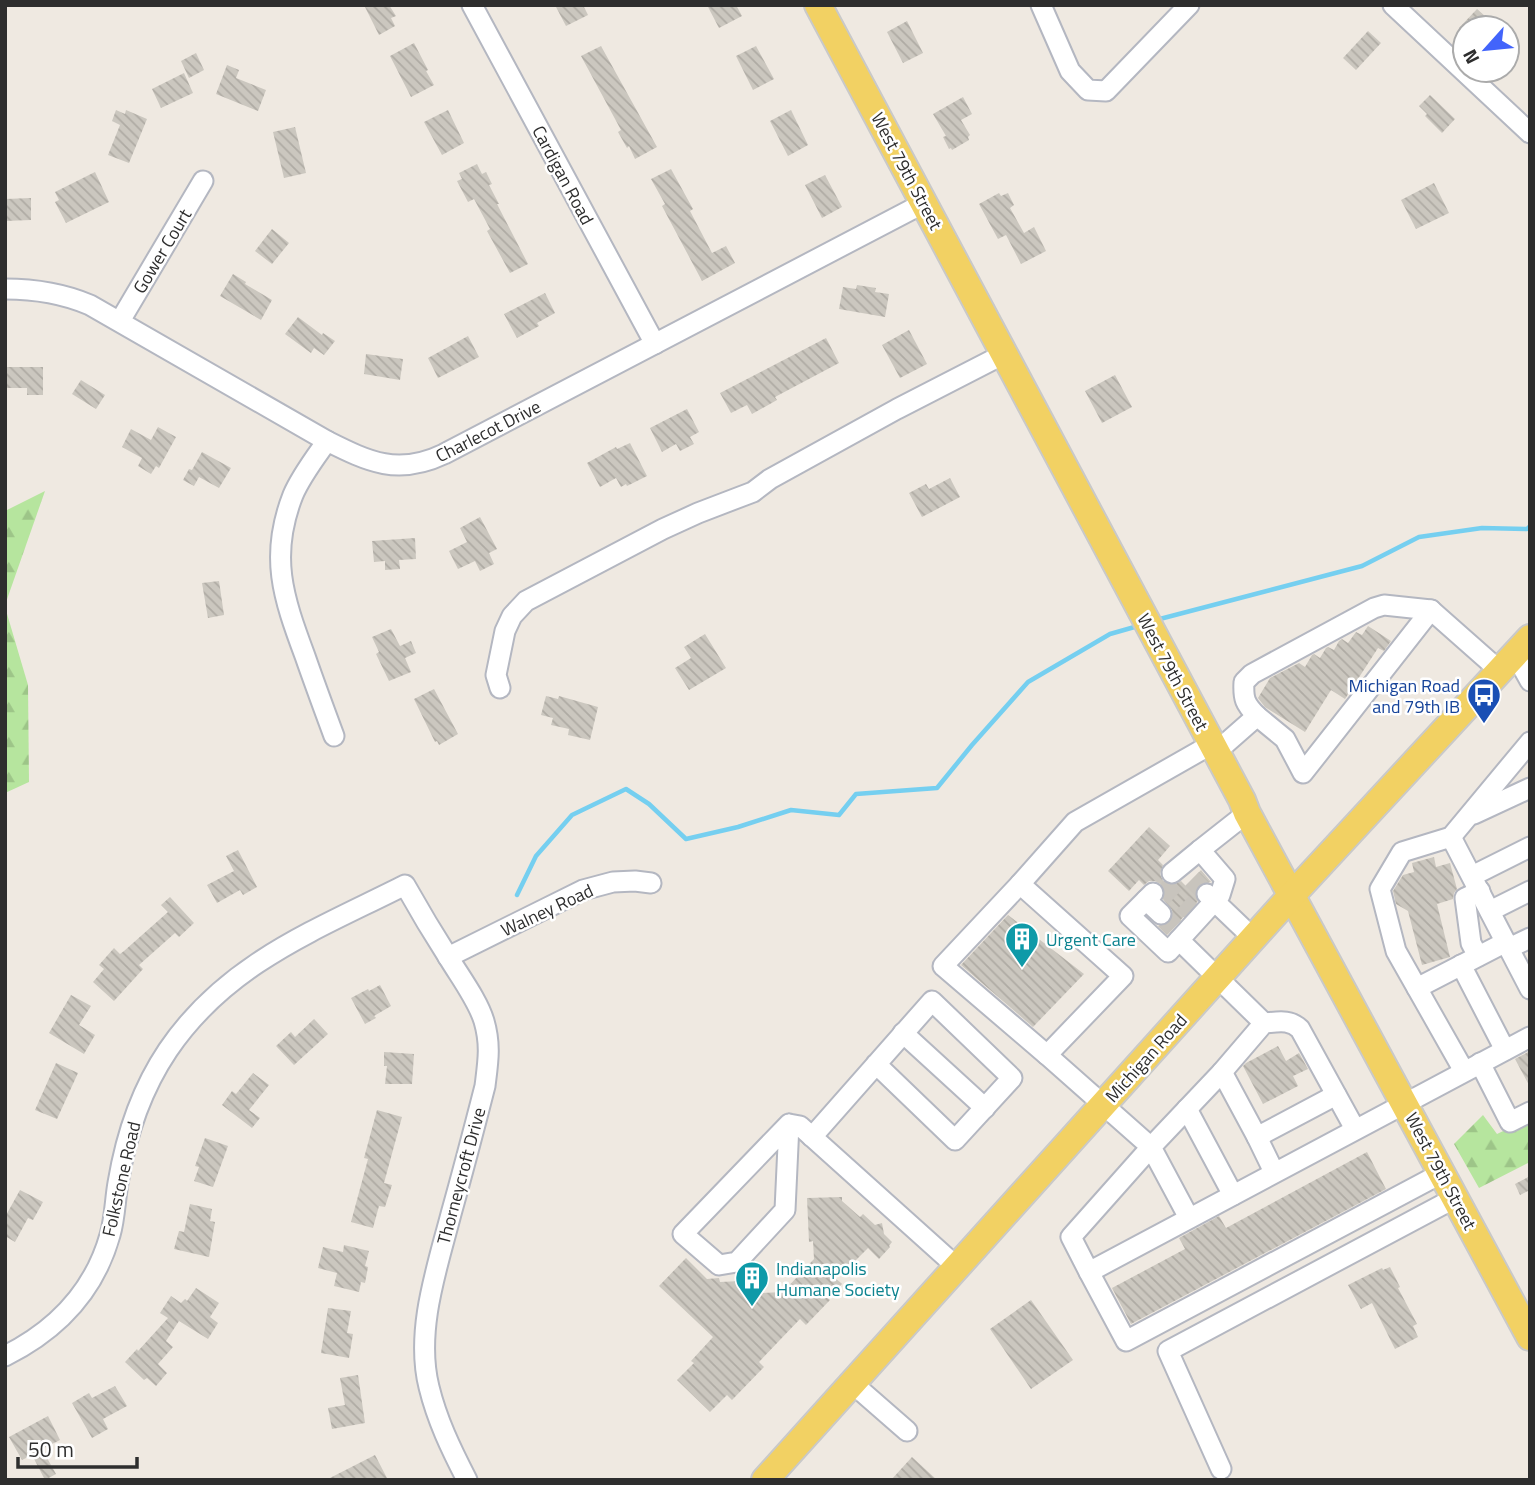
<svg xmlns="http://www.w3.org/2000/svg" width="1535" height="1485" viewBox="0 0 1535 1485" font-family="'Titillium Web',sans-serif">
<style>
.forest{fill:url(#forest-firs)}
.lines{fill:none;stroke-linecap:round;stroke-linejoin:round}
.stream{stroke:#75cff0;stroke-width:4.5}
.building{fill:url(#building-back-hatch)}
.minor-tunnel{stroke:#c8c4bd;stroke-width:19;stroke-dasharray:19 10;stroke-linecap:butt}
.minor-casing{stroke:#b4b7c1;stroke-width:23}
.major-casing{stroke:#c9c9c9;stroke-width:30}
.minor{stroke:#fff;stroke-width:19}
.major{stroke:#f2d163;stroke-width:26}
.labels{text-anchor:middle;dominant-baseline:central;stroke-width:5;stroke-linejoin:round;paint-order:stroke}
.street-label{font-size:18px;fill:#2e2e2e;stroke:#fff}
.transit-label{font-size:18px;fill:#164399;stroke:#fff;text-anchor:end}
.culture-label{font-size:18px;fill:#0d838f;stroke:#fff;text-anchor:start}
</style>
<defs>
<pattern id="forest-firs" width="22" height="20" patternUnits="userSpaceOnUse" patternTransform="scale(1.75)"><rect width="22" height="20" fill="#b6e59e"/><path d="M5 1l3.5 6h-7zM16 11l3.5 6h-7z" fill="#9dc588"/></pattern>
<pattern id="building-back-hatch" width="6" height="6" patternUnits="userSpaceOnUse" patternTransform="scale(1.75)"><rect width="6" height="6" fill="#cbc7bf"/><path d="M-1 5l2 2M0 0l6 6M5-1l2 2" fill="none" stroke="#afaba4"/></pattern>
</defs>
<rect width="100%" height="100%" fill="#efe9e1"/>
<g class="forest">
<path d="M45,491L5,605V511Z"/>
<path d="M5,607L28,685L29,782L5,793Z"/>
<path d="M1483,1115L1497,1134L1530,1118V1162L1479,1188L1454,1144Z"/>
</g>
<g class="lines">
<g class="stream">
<path d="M1156,620L1362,566L1419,537L1482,528L1527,529L1530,526"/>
<path d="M517,895L536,856L572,815L626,789L649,804L686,839L738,827L791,810L839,815L856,794L937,788L972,745L1028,682L1110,634L1138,626"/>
</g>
</g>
<g class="building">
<path d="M364,5H389L396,16L391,18L395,26L379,35Z"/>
<path d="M555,5H583L588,15L566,26Z"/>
<path d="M707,5H736L742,16L719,28Z"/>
<path d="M1477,9L1498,28H1459Z"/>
<path d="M907,21L923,53L903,63L887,32Z"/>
<path d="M1368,31L1381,43L1356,70L1343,58Z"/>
<path d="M414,43L428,70L426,71L434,85L411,97L390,56Z"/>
<path d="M601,46L657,147L635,159L629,146L627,148L618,132L621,130L581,56Z"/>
<path d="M756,46L774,79L753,90L736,56Z"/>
<path d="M196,53L204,70L189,78L181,61Z"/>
<path d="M227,65L239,70L236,78L266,90L258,111L216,94Z"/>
<path d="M184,73L193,93L161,108L152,89Z"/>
<path d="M1430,95L1455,119L1442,133L1425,116L1427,114L1419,106Z"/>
<path d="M963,97L972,114L961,120L970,135L968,137L969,140L952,150L951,148L949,149L943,137L946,136L933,114Z"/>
<path d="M116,110L125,114L126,110L147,119L129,163L108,155L120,125L112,121Z"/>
<path d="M448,110L464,143L442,155L424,122Z"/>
<path d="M791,110L808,145L788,156L770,121Z"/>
<path d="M295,127L306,173L284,178L273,132Z"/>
<path d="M477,164L482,174L486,172L492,184L489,185L499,204H497L528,264L510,273L487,231L490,229L474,199L468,202L457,181L462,179L459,173Z"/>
<path d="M671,169L693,209L690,211L712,253L726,246L735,263L702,281L662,206L665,204L651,179Z"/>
<path d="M95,172L109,202L66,223L55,202L59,200L55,192Z"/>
<path d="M825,175L842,207L822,218L805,185Z"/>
<path d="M1434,183L1449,213L1416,229L1401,200Z"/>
<path d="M999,193L1001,196L1008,193L1014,205L1010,208L1024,233L1034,227L1046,251L1021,264L1006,235L998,239L979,204Z"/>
<path d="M31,198V220L5,221V199Z"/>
<path d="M272,229L289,243L272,264L255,251Z"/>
<path d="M233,274L246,282L245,284L272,300L261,320L220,296Z"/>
<path d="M857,285L876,288L875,292L889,294L885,317L839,309L843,287L856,289Z"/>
<path d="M545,293L555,313L537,323L539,326L517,338L504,314Z"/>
<path d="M298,317L322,335L323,333L335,341L324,355L314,348L311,353L285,334Z"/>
<path d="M909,330L927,364L900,378L882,345Z"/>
<path d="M468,336L479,357L438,378L428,358Z"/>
<path d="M826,338L839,363L775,397L777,400L752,414L747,405L731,413L720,393Z"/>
<path d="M366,354L403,359L400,380L364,374Z"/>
<path d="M5,367H43V395H27V388H5Z"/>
<path d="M1115,375L1132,407L1102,423L1085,391Z"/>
<path d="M81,380L105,395L96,409L72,394Z"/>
<path d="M687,409L699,432L690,437L694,444L680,451L676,444L662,452L650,428Z"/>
<path d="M158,427L176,437L159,468L156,466L151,474L138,466L142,458L122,447L131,429L151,440Z"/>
<path d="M630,443L647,476L627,486L626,484L621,487L616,478L600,487L587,463L616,447L617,449Z"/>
<path d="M202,452L231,468L219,488L199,477L194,486L183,480L189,469L192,470Z"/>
<path d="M950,478L960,497L922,517L909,493L926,484L929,489Z"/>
<path d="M480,517L497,549L489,553L494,564L480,571L475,561L458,569L449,551L467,542L460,528Z"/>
<path d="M415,538L416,559L399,560L400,569L385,570V561L374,562L372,541Z"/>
<path d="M219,581L224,615L208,618L202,583Z"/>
<path d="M1368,626L1391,641L1384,651L1378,648L1345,699L1331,690L1305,732L1265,707L1258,698L1270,678L1299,663L1305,667L1312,655L1314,654L1320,658L1326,648L1328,647L1334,650L1339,641L1342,639L1348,643L1356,632L1362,635Z"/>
<path d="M391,629L400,646L411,641L416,653L405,658L411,672L389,681L376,654L379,652L372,637Z"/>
<path d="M705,634L726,668L689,690L675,668L691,658L684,647Z"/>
<path d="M434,689L458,734L439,745L437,741L435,742L414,699Z"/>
<path d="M546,696L558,699L559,696L598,707L590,740L568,735L569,729L551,725L553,718L541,715Z"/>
<path d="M1149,827L1170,846L1158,860L1163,865L1160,874L1163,881L1167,884L1173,885L1181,881L1186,886L1201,870L1211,882L1203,883L1198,886L1195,892L1198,901L1167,935L1158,926H1164L1169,923L1173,916L1172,910L1163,899L1165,891L1162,885L1155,881H1149L1144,885L1139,880L1129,891L1108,871Z"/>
<path d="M238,850L257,887L243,895L240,890L217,903L207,885L234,871L226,856Z"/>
<path d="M1434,857L1436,867L1450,863L1457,889L1454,893L1453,899L1437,904L1450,957L1422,965L1408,911L1396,904L1393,891L1403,875L1414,872L1412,863Z"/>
<path d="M170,897L194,923L179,937L175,933L139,965L143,969L114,1001L93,982L104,969L99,965L114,948L120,954L124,951L168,912L161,905Z"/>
<path d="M1008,915L1084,974L1033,1027L961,965Z"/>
<path d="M380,985L391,1006L374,1016L376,1018L365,1024L351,998L368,989L369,991Z"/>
<path d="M71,995L91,1006L79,1025L95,1035L84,1054L49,1033Z"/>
<path d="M314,1019L328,1034L294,1065L276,1046L291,1032L295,1037Z"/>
<path d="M1278,1046L1286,1061L1299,1053L1308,1069L1293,1076L1298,1086L1263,1104L1243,1066L1246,1063Z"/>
<path d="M1530,1051V1087L1515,1059Z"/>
<path d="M384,1052L414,1054L412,1084H385L387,1066H384Z"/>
<path d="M56,1063L78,1073L57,1119L35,1110Z"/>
<path d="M253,1073L269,1085L249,1110L260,1118L252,1128L222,1105L232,1091L236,1094Z"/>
<path d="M377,1110L402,1117L384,1183L392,1185L385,1207L379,1206L373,1228L351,1222L368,1159L364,1158Z"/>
<path d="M205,1138L228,1146L213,1187L194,1181L199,1167L195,1166Z"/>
<path d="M1367,1152L1386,1189L1131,1324L1112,1288L1185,1249L1179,1238L1219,1216L1226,1228Z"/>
<path d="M1530,1176V1190L1520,1195L1515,1184Z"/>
<path d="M20,1190L43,1202L33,1220L28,1218L15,1242L5,1236V1217Z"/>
<path d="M842,1197V1201L860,1217L863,1214L875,1225L882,1223L884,1234L892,1242L889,1246L890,1247L879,1259L868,1248L855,1261L854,1260L835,1278L842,1284L828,1298L830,1300L806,1325L800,1319L759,1362L764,1367L732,1400L727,1395L710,1412L677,1380L694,1363L691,1361L713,1337L659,1286L686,1258L707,1279L719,1278L720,1282L741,1281L742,1285L761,1284V1293L783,1292L814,1259L813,1241L809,1242L807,1198Z"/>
<path d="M190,1204L212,1209L210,1221L215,1222L209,1257L174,1249L179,1231L184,1232Z"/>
<path d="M344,1245L369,1251L365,1266L368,1267L365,1283L361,1282L359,1292L334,1286L337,1273L318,1268L323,1247L343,1252Z"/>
<path d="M1390,1267L1400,1287L1398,1288L1417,1324L1413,1326L1418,1337L1395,1349L1372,1303L1361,1309L1348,1285L1382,1268L1383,1270Z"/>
<path d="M196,1288L219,1303L210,1317L218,1323L208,1339L179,1321L166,1341L173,1347L158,1364L167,1373L156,1386L147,1378L144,1380L125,1362L137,1349L138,1351L168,1318L160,1313L171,1296L181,1303L185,1299L187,1301Z"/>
<path d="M1031,1300L1073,1360L1031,1389L990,1329Z"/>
<path d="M328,1308L351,1311L347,1333L353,1334L349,1358L321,1353Z"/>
<path d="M358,1375L365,1423L332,1429L328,1408L345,1405L340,1378Z"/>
<path d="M115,1386L127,1406L103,1419L108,1429L92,1438L72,1403L89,1393L92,1398Z"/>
<path d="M48,1416L60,1440L42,1449L56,1474L45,1480L32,1455L22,1460L9,1437Z"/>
<path d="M375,1455L388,1480H326Z"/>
<path d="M912,1457L937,1480H891Z"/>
</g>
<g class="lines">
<g class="minor-tunnel">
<path d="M1192,879L1207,894"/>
<path d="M1161,884L1191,911"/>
<path d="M1161,914L1175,928"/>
</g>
<g class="minor-casing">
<g id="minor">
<path d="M472,5L655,344"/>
<path d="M1041,5L1070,71L1088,90L1106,91L1189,5"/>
<path d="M1393,5L1530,133"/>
<path d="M5,289C35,289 62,293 90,305L327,441C369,462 398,476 444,454L924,203"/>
<path d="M120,321L203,181"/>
<path d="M327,441C315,458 301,476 293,495C269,556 283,597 305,656C314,682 324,709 334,736"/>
<path d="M1515,654L1530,681"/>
<path d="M500,688L496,675L505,631L512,616L526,601L663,529L698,513L753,492L770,479L897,409L1004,354"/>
<path d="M1257,716C1245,704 1243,699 1244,682L1252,674L1374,608L1384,605L1431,610"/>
<path d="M1212,744L1075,822L1020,884L1123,976L1047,1055L1151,1147L1071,1237L1089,1272L1530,1037"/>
<path d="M1216,752L1257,716L1285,739L1303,773L1431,610L1500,671"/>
<path d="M1247,813L1200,850L1225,879L1220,895L1179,940L1264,1023"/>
<path d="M1474,814L1530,788"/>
<path d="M1451,837L1530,989"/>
<path d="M1172,873L1200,850"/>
<path d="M1472,876L1530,847"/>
<path d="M1020,884L943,966L1047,1055"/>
<path d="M1153,893L1130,916L1168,952L1179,940"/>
<path d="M1207,894L1253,938"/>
<path d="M1146,900L1161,914"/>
<path d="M1490,911L1530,891"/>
<path d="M1509,948L1530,938"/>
<path d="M1478,956L1471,943L1465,898L1480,891"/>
<path d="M448,957L583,890L613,882L635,881L651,883"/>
<path d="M1461,965L1505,1050"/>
<path d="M1417,988L1506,942"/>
<path d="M903,1033L985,1108"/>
<path d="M1480,1063L1510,1122L1530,1112"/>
<path d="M1464,1071L1396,951L1380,889L1402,852L1451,837L1530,742"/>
<path d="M1222,1072L1264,1023C1278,1022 1290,1019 1300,1029L1355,1129"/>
<path d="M1187,1109L1233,1195"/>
<path d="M789,1124L785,1210L737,1262L719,1265L683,1234L789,1124L800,1126L957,1267"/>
<path d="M812,1137L932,1001L1012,1078L955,1140L876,1064"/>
<path d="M1257,1137L1274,1172"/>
<path d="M1189,1218L1151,1147L1222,1072L1257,1137L1336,1095"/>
<path d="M1089,1272L1126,1341L1442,1173"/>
<path d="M5,1356C57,1330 94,1292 110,1235C115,1218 115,1200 118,1183C126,1135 141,1090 168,1050C227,963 316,930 405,885C419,910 434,935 450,960C461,978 478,1001 484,1021C491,1045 488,1062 485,1086C474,1129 463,1171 451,1214C437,1268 415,1331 429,1387C437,1420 451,1449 467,1480"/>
<path d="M852,1383L907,1431"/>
<path d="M1221,1469L1168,1351L1455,1198"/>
</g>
</g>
<g class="major-casing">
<g id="major">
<path d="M818,5L1242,800L1247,813L1530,1337"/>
<path d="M765,1480L1292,895L1530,638"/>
</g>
</g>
<use href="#minor" class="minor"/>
<use href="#major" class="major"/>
</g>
<defs>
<g id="bus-pin" transform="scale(1.75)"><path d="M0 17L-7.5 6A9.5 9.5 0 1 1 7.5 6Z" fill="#1a4fb4" stroke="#fff"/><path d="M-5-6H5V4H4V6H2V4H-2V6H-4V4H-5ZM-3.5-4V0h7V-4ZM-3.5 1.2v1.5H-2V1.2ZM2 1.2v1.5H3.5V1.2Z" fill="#fff"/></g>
<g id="building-pin" transform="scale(1.75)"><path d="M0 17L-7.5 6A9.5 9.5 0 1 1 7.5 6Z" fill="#0f9aa8" stroke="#fff"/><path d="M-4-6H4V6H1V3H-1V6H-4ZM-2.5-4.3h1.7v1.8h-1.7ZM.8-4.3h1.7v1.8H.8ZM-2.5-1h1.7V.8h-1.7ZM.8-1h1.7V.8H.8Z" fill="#fff"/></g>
</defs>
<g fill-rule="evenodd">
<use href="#bus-pin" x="1484" y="695"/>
<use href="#building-pin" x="1022" y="939"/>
<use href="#building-pin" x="752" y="1278"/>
</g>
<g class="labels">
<g class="street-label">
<text transform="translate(907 171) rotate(62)">West 79th Street</text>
<text transform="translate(563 175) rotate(62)">Cardigan Road</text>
<text transform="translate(162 251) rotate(-59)">Gower Court</text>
<text transform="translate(488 431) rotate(-27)">Charlecot Drive</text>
<text transform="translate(1173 672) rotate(62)">West 79th Street</text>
<text transform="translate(547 910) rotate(-25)">Walney Road</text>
<text transform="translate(1146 1058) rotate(-48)">Michigan Road</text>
<text transform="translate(1441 1171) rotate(62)">West 79th Street</text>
<text transform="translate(461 1176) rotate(-75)">Thorneycroft Drive</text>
<text transform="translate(121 1179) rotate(-77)">Folkstone Road</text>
</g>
<g class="transit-label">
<text x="1460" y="685">Michigan Road<tspan x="1460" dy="21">and 79th IB</tspan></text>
</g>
<g class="culture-label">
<text x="1046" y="939">Urgent Care</text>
<text x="776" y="1268">Indianapolis<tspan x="776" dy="21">Humane Society</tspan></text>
</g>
</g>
<rect width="1535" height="1485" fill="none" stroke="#2e2e2e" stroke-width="14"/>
<g transform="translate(1486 49) rotate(243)"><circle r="33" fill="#ffffff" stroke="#ababab" stroke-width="2"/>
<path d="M0-5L12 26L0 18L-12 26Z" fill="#4264fb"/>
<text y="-10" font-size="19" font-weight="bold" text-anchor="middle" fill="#2e2e2e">N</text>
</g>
<path d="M18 1457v10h119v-10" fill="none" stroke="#2e2e2e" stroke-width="3.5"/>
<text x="28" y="1457" font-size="21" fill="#2e2e2e" stroke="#ffffff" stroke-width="5" paint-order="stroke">50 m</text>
</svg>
